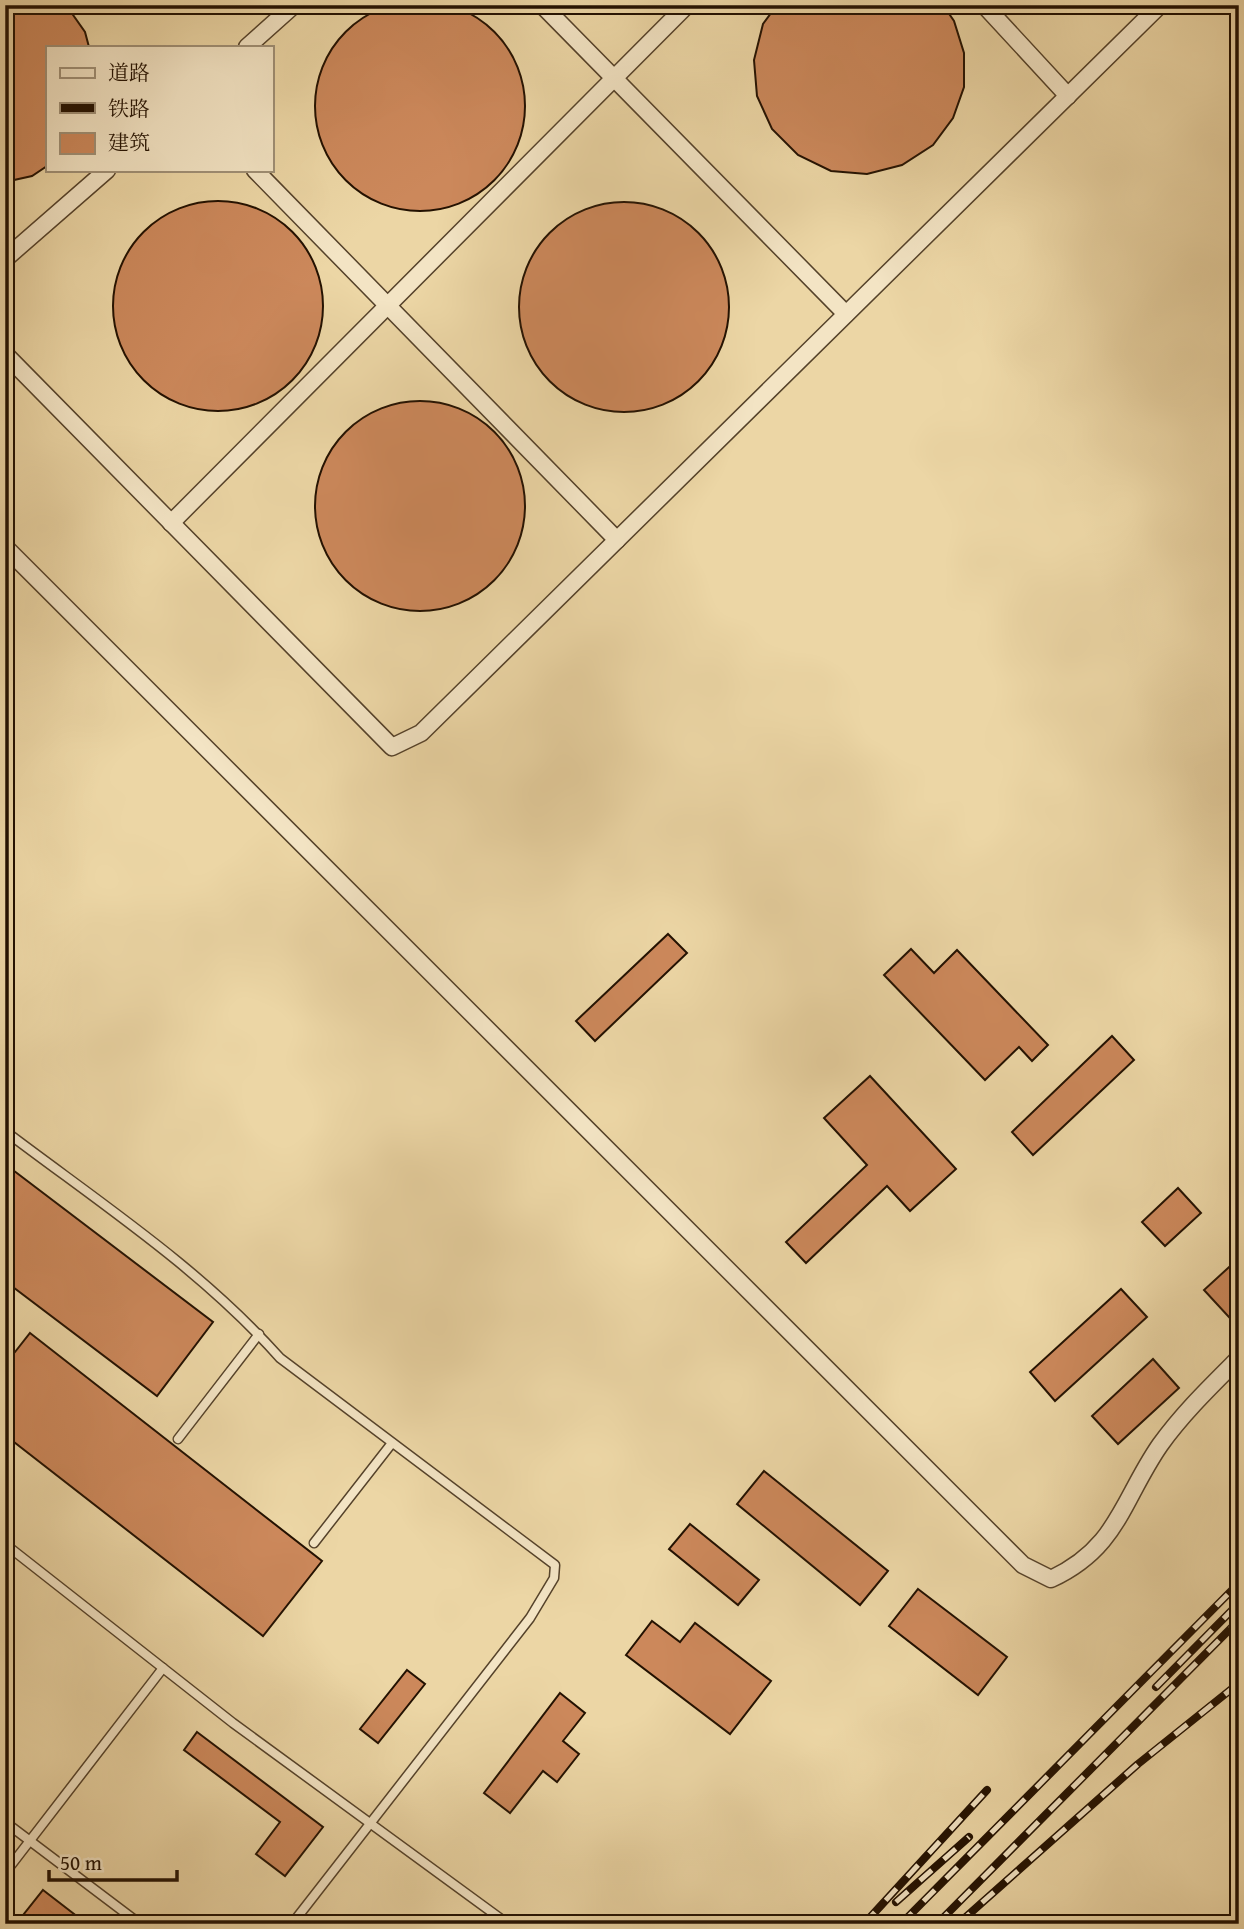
<svg xmlns="http://www.w3.org/2000/svg" width="1244" height="1929" viewBox="0 0 1244 1929" font-family="'Gentium Book Plus','Noto Serif SC',serif">
<style>
.building{fill:#cc885b;stroke:#231101;stroke-width:2}
.lines{fill:none;stroke-linecap:round;stroke-linejoin:round}
.service-casing{stroke:#55422a;stroke-width:11}
.minor-casing{stroke:#55422a;stroke-width:19}
.service{stroke:#f3e4c4;stroke-width:8}
.minor{stroke:#f3e4c4;stroke-width:16}
.rail-casing{stroke:#231101;stroke-width:8}
.rail{stroke:#f3e4c4;stroke-width:5;stroke-dasharray:16;stroke-linecap:butt}
</style>
<rect width="100%" height="100%" fill="#ecd6a5"/>
<filter id="stains"><feTurbulence type="fractalNoise" baseFrequency=".00286" numOctaves="4"/><feColorMatrix values="0 0 0 0 .2 0 0 0 0 .09 0 0 0 0 .02 0 0 0 .5 -.17"/></filter>
<radialGradient id="worn" r=".72"><stop offset=".6" stop-color="#630" stop-opacity="0"/><stop offset="1" stop-color="#630" stop-opacity=".3"/></radialGradient>
<g class="building">
<circle cx="420" cy="106" r="105"/>
<path d="M5,5H66L85,32L89,47H47V166L32,176L5,182Z"/>
<path d="M777,5H943L954,21L964,53V87L953,118L933,145L902,165L867,174L831,171L798,155L772,129L757,96L754,60L763,24Z"/>
<circle cx="218" cy="306" r="105"/>
<circle cx="624" cy="307" r="105"/>
<circle cx="420" cy="506" r="105"/>
<path d="M668,934L687,953L595,1041L576,1021Z"/>
<path d="M911,949L934,973L957,950L1048,1045L1032,1061L1019,1047L985,1080L884,975Z"/>
<path d="M1112,1036L1134,1060L1033,1155L1012,1132Z"/>
<path d="M870,1076L956,1169L910,1211L887,1186L806,1263L786,1242L867,1165L824,1118Z"/>
<path d="M5,1164L213,1322L157,1396L5,1281Z"/>
<path d="M1178,1188L1201,1213L1165,1246L1142,1222Z"/>
<path d="M1239,1258V1328L1204,1290Z"/>
<path d="M1121,1289L1147,1317L1055,1401L1030,1372Z"/>
<path d="M30,1333L322,1561L263,1636L5,1435V1345L15,1352Z"/>
<path d="M1153,1359L1179,1388L1118,1444L1092,1416Z"/>
<path d="M764,1471L888,1571L860,1605L737,1504Z"/>
<path d="M690,1524L759,1580L738,1605L669,1549Z"/>
<path d="M918,1589L1007,1657L978,1695L889,1626Z"/>
<path d="M652,1621L680,1642L695,1623L771,1681L730,1734L626,1655Z"/>
<path d="M407,1670L425,1684L378,1743L360,1729Z"/>
<path d="M560,1693L585,1713L563,1741L579,1754L557,1782L543,1771L510,1813L484,1793Z"/>
<path d="M197,1732L323,1827L285,1876L256,1854L280,1822L184,1750Z"/>
<path d="M43,1890L87,1924H16Z"/>
</g>
<g class="lines">
<g class="service-casing">
<g id="service">
<path d="M5,1131C100,1203 201,1269 280,1358L555,1565L554,1578L530,1618L292,1924"/>
<path d="M178,1439L259,1334"/>
<path d="M314,1543L392,1443"/>
<path d="M5,1544L233,1723L508,1924"/>
<path d="M5,1822L140,1924"/>
<path d="M5,1873L163,1668"/>
</g>
</g>
<g class="minor-casing">
<g id="minor">
<path d="M542,5L846,314"/>
<path d="M984,5L1068,96"/>
<path d="M247,47L294,5"/>
<path d="M255,170L617,540"/>
<path d="M5,259L107,170"/>
<path d="M5,354L392,747L421,733L1160,5"/>
<path d="M171,523L687,5"/>
<path d="M5,547L1023,1565L1051,1579C1118,1548 1122,1500 1160,1445C1183,1413 1211,1386 1239,1358"/>
</g>
</g>
<use href="#service" class="service"/>
<use href="#minor" class="minor"/>
<g class="rail-casing">
<g id="rail">
<path d="M1156,1687L1239,1603"/>
<path d="M896,1902L969,1837"/>
<path d="M864,1924L987,1790"/>
<path d="M901,1924L1239,1583"/>
<path d="M937,1924L1239,1620"/>
<path d="M958,1924L1138,1764L1239,1683"/>
</g>
</g>
<use href="#rail" class="rail"/>
</g>
<rect width="1244" height="1929" fill="none" stroke="#ecd6a5" stroke-width="28"/>
<rect x="7" y="7" width="1230" height="1915" fill="none" stroke="#231101" stroke-width="3.5"/>
<rect x="14" y="14" width="1216" height="1901" fill="none" stroke="#231101" stroke-width="2"/>
<rect x="46" y="46" width="228" height="126" fill="#f3e4c4" stroke="#a09076" stroke-width="2"/>
<rect x="60" y="68" width="35" height="10" fill="#f3e4c4" stroke="#a09076" stroke-width="2"/>
<text x="108" y="80" font-size="21" fill="#231101">道路</text>
<rect x="60" y="103" width="35" height="10" fill="#231101" stroke="#a09076" stroke-width="2"/>
<text x="108" y="116" font-size="21" fill="#231101">铁路</text>
<rect x="60" y="133" width="35" height="21" fill="#cc885b" stroke="#a09076" stroke-width="2"/>
<text x="108" y="150" font-size="21" fill="#231101">建筑</text>
<path d="M49 1870v10h128v-10" fill="none" stroke="#231101" stroke-width="3.5"/>
<text x="60" y="1870" font-size="21" fill="#231101" stroke="#f3e4c4" stroke-width="5" paint-order="stroke">50 m</text>
<rect width="100%" height="100%" filter="url(#stains)"/>
<rect width="100%" height="100%" fill="url(#worn)"/>
</svg>
